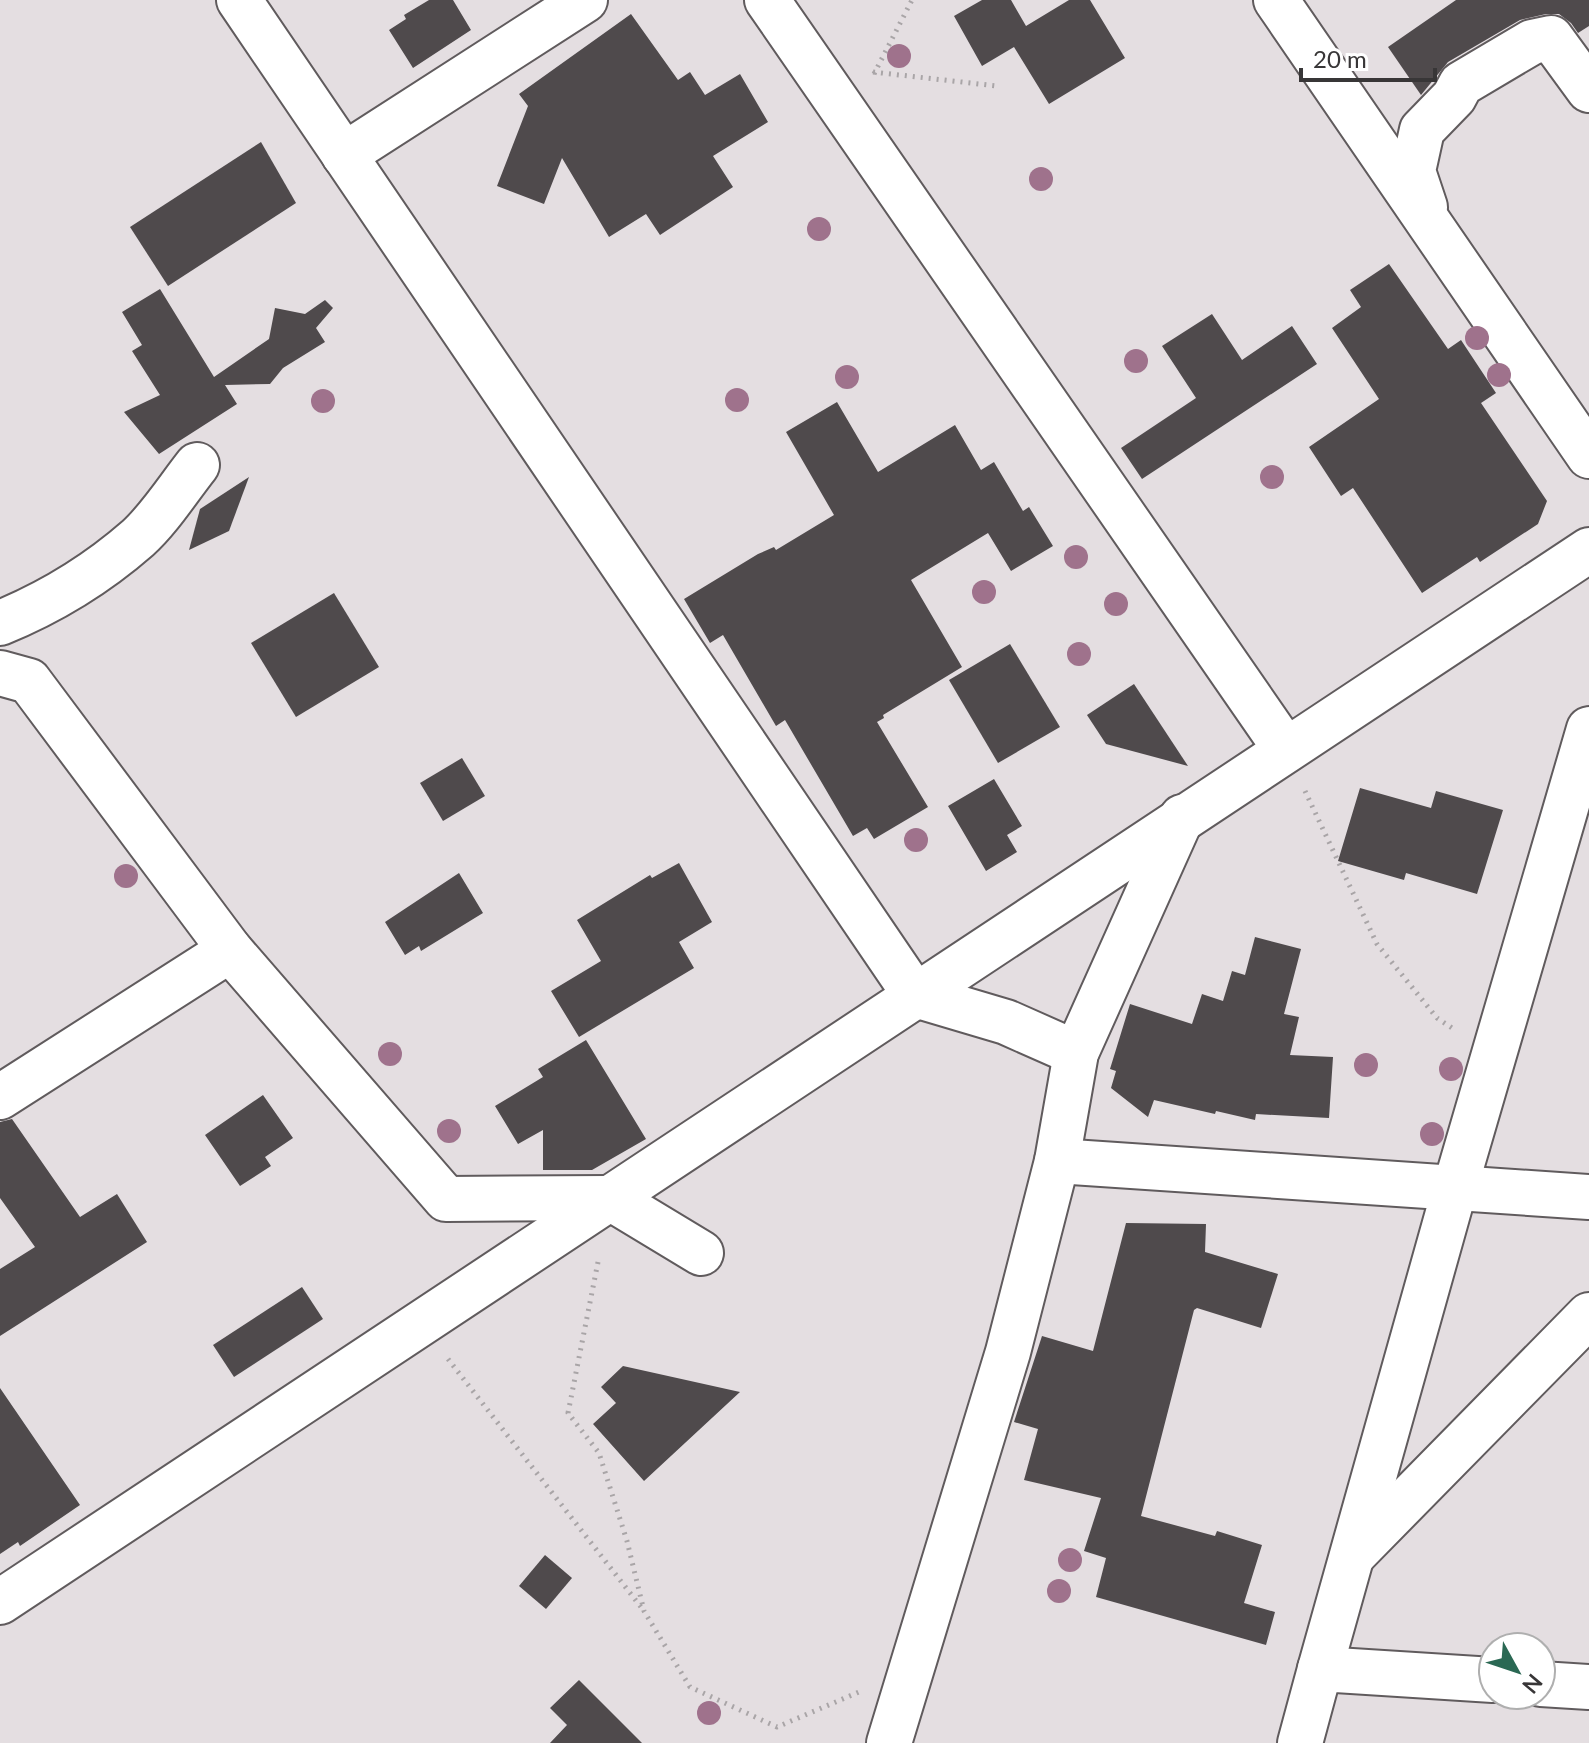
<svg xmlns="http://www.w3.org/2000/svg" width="1589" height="1743" viewBox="0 0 1589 1743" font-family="Lato,sans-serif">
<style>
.building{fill:#4f4a4c}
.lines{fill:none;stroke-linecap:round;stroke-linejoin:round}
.minor-casing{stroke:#605b5d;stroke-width:48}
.path{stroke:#a9a5a7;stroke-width:5;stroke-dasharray:2 6;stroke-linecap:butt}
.minor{stroke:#fff;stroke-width:44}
.tree{fill:#9f728c}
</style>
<rect width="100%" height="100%" fill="#e4dee1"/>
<g class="building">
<path d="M429,0H453L471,30L413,68L389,30L406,19L404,15Z"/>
<path d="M982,0H1011L1026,26L1069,0H1090L1125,58L1049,104L1014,47L982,66L954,16Z"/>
<path d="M1456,0H1589V26L1578,33L1571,23L1559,14H1546L1520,20L1448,62L1421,95L1388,47Z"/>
<path d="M631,14L678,80L690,72L705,95L740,74L768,122L713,156L733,187L660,235L646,214L609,237L562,158L544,204L497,186L528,106L519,94Z"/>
<path d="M261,142L296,203L168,286L130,227Z"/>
<path d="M1389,264L1448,349L1461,340L1496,393L1481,403L1547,501L1538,524L1480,562L1477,557L1422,593L1353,488L1341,496L1309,447L1379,399L1332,328L1361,307L1350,290Z"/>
<path d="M160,289L214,377L269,339L275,308L305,314L325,300L333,308L316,328L325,342L283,368L270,384L225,385L237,404L159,454L124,412L160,395L132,351L142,345L122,312Z"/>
<path d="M1212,314L1242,360L1292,326L1317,364L1142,479L1121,448L1196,398L1162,346Z"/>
<path d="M837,402L878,472L955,425L981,470L994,462L1023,511L1029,507L1053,546L1011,571L988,533L911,580L962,667L883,715L884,718L877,722L928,807L874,839L867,828L853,836L785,720L776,726L723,635L710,643L684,599L758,554L774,547L776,550L834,515L786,432Z"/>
<path d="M249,477L229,531L189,550L200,509Z"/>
<path d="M334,593L379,667L296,717L251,643Z"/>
<path d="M1010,644L1060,727L998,763L949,680Z"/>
<path d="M1134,684L1188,766L1106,744L1087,715Z"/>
<path d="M462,758L485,796L443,821L420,783Z"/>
<path d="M994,779L1022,826L1007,835L1017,852L986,871L948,806Z"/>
<path d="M1360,788L1431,808L1436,791L1503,810L1477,894L1406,873L1404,880L1338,861Z"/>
<path d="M679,863L712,922L679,942L694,968L579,1037L551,991L601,961L577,920L650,875L652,878Z"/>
<path d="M459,873L483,913L421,951L419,946L405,955L385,922Z"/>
<path d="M1255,937L1301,949L1284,1014L1299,1017L1290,1055L1333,1057L1329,1118L1256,1114L1255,1120L1216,1111L1215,1114L1154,1100L1148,1117L1111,1088L1116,1071L1110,1069L1130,1004L1192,1024L1202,994L1223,1001L1232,971L1245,975Z"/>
<path d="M586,1040L646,1139L592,1170H543V1130L518,1144L495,1106L543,1077L538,1069Z"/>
<path d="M263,1095L293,1138L265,1157L271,1166L240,1186L205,1135Z"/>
<path d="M12,1119L80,1217L117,1194L147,1242L0,1336V1269L35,1247L0,1198V1122Z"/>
<path d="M1126,1223L1206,1224L1205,1252L1278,1274L1261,1328L1197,1308L1194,1310L1141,1516L1215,1536L1217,1531L1262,1545L1244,1603L1275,1612L1266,1645L1096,1597L1106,1558L1084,1551L1101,1498L1024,1480L1038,1429L1014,1422L1042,1336L1093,1351Z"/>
<path d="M302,1287L323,1319L234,1377L213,1345Z"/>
<path d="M623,1366L740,1392L644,1481L593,1424L616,1403L601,1387Z"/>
<path d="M0,1388L80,1505L20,1546L18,1542L0,1554Z"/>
<path d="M545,1555L572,1578L546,1609L519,1586Z"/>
<path d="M579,1680L642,1743H550L567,1725L550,1708Z"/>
</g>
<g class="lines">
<g class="minor-casing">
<g id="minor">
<path d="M239,0L915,995L1006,1022L1076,1053"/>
<path d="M767,0L1286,750"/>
<path d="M1276,0L1589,456"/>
<path d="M344,155L585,0"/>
<path d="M1425,207L1413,171L1422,130L1454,97L1461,84L1532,42L1551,38L1589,90"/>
<path d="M0,623C49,603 98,573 138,538C160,518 178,489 197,465"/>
<path d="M0,673L29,681L230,950L446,1199L610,1198L701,1253"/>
<path d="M0,1097L230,950"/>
<path d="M1057,1161L1589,1197"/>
<path d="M1354,1554L1589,1315"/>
<path d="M0,1602L1589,550"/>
<path d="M1320,1669L1455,1188L1589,729"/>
<path d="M1541,1684L1589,1687"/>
<path d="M889,1743L1008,1352L1057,1161L1076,1053L1182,817"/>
<path d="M1300,1743L1320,1669L1493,1680"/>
</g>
</g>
<g class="path">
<path d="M873,72L997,86"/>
<path d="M874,74L912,0"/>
<path d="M1305,791L1377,944L1437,1018L1455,1030"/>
<path d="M598,1262L568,1413L599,1453L627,1541L644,1611L690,1687L777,1727L859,1692"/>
<path d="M448,1359L641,1607"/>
</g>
<use href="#minor" class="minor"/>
</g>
<g class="tree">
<circle cx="899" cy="56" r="12"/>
<circle cx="1041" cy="179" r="12"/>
<circle cx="819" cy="229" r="12"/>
<circle cx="1477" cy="338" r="12"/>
<circle cx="1136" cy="361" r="12"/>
<circle cx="1499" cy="375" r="12"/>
<circle cx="847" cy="377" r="12"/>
<circle cx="737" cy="400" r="12"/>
<circle cx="323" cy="401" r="12"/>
<circle cx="1272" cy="477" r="12"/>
<circle cx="1076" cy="557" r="12"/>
<circle cx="984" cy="592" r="12"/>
<circle cx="1116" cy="604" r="12"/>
<circle cx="1079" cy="654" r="12"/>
<circle cx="916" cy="840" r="12"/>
<circle cx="126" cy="876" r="12"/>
<circle cx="390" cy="1054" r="12"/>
<circle cx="1366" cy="1065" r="12"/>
<circle cx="1451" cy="1069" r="12"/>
<circle cx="449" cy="1131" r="12"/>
<circle cx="1432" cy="1134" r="12"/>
<circle cx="1070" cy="1560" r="12"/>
<circle cx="1059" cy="1591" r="12"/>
<circle cx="709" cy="1713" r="12"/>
</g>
<g transform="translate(1517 1671) rotate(130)"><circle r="38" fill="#ffffff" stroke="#afafaf" stroke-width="2"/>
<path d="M0-6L14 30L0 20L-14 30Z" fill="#2a6853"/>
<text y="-12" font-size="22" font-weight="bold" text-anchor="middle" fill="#383637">N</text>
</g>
<path d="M1301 68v12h134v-12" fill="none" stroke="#383637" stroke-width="4"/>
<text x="1313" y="68" font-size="24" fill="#383637" stroke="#ffffff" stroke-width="6" paint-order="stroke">20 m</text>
</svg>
